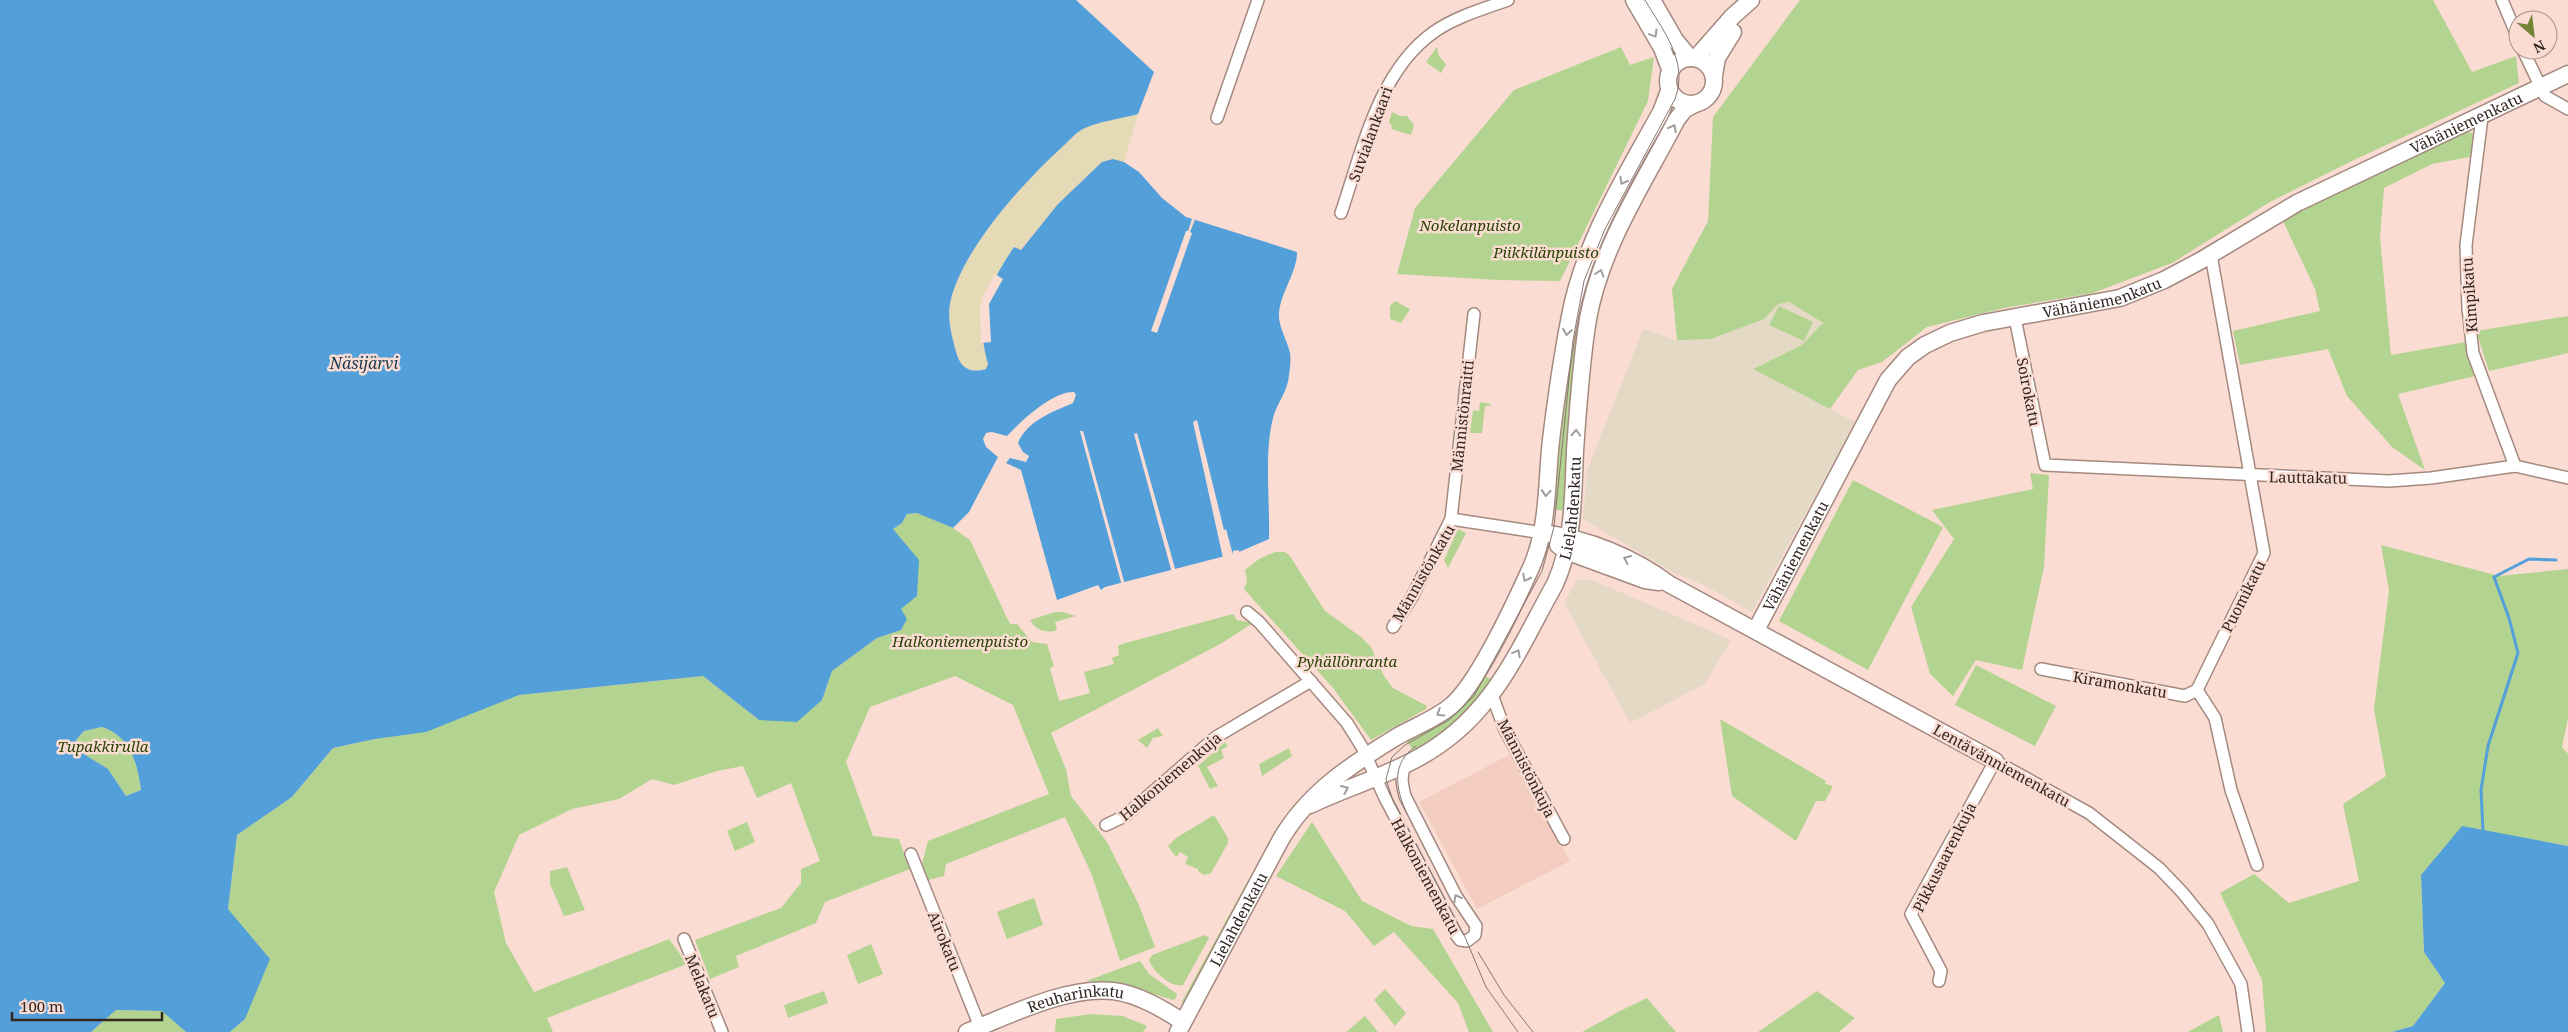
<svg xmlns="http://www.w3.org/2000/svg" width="2568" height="1032" viewBox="0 0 2568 1032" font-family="'Noto Serif',serif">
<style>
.built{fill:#f3cec0}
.education{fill:#e3d9c4}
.green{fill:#b3d491}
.sand{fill:#e4dab5}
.water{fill:#539fd9;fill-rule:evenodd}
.pier{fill:#fadcd2}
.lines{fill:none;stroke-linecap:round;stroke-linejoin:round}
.stream{stroke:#539fd9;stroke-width:3}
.street-casing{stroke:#a4897f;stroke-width:14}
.secondary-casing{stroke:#a4897f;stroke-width:19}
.street{stroke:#fff;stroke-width:11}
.secondary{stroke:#fff;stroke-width:16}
.tram{stroke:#89766f;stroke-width:1}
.oneway{stroke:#a29d9c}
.labels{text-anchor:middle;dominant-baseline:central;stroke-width:5;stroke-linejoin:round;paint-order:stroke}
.street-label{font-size:15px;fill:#312622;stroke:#fadcd2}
.park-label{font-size:15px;font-style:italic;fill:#2a4106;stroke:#fadcd2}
.water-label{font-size:16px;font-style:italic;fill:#193a52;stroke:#fadcd2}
</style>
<rect width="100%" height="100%" fill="#fadcd2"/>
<path class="built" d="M1513,753L1570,861L1477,909L1419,802Z"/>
<g class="education">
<path d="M1789,302L1823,324L1802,345L1753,369L1855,422L1752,612L1704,585L1674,573L1583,519L1587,471L1643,329L1677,340L1764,319L1778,304Z"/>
<path d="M1577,580H1592L1731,640L1705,684L1630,723L1564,603Z"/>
</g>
<g class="green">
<path d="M1800,0H2433L2472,72L2516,56L2519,83L2354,160L2270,202L2172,263L2093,293L2004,308L1927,327L1882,362L1858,370L1830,409L1753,369L1802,345L1823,323L1789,302L1778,304L1764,319L1711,339L1677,340L1672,289L1708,221L1713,117Z"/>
<path d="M1437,47L1439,56L1446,64L1441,73L1426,62Z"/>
<path d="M1621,47L1630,65L1654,57L1648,101L1560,281L1498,280L1397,274L1415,208L1514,90Z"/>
<path d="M1392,112L1400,116H1407L1414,125L1411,135L1391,129L1392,126L1389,122Z"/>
<path d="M1663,115L1673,121L1603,253L1568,511L1550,509L1556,433L1588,261Z"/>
<path d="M2465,131L2474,134L2470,157L2432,164L2384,188L2380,237L2391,355L2466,342L2475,376L2398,394L2425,470L2392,447L2347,396L2328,349L2240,365L2233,331L2320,311L2315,289L2282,219Z"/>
<path d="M1395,301L1410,309L1401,323L1390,319V306Z"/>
<path d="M1779,306L1813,322L1804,341L1769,325Z"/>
<path d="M2568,316V353L2489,371L2476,331Z"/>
<path d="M1480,402L1491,404L1490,406H1485L1482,433H1470L1473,410L1479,411Z"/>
<path d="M2030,473L2049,475L2044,567L2022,670L1976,660L1953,696L1930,674L1911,607L1954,539L1932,510L2033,489Z"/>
<path d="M1853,480L1943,527L1868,670L1779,621Z"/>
<path d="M918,513L953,528L970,540L1010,624H1017L1032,642L1047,644L1054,666L1050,668L1059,701L1090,693L1084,672L1114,664L1112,658L1119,655L1118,646L1122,644L1233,614L1237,620L1253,623L1222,643L1051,733L1066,769L1071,796L1107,842L1139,905L1155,947L1120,961L1092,875L1065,817L946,864L944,876L928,880L922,864L928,841L1049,794L1013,705L955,676L870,707L846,762L873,836L899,839L910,869L825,902L816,923L736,956L739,967L710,979L695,940L781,908L801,883V869L820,861L791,783L757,798L743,766L717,771L674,785L652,779L619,799L572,809L519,835L494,892L506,943L534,992L669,939L687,964L547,1018L553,1032H230L245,1019L228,909L237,835L292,797L333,748L375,739L483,708L519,695L703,676L759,720L822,700L832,671L877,638L901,630L893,529L902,523L907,514Z"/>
<path d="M1458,529L1466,533L1448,568L1444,560Z"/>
<path d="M2381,545L2499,576L2568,569V718L2562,747L2568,754V846L2462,827L2421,875L2424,952L2445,983L2413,1026L2392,1032H2266L2262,980L2220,893L2254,874L2289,903L2359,881L2343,804L2386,776L2374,709L2389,591Z"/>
<path d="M1275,552H1285L1290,556L1325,611L1361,637L1371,647L1384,676L1393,688L1427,706L1426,709L1371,740L1333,688L1244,589L1247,582L1245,570L1259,559Z"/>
<path d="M1055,612H1063L1076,616L1055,622L1057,630C1046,634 1036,630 1030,620Z"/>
<path d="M1976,665L2056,706L2035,746L1955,705Z"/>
<path d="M1480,673L1496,682L1482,703L1416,754L1404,738Z"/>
<path d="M1720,719L1826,781L1825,784L1833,786L1825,801H1816L1796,841L1732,796Z"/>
<path d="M102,727C131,737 137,762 141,790L126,796L108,769L82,753L76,740L84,731Z"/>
<path d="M1158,728L1163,736L1153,738L1147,748L1138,740Z"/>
<path d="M1225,742L1228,746L1221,750L1224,758L1207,767L1218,786L1210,789L1198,766Z"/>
<path d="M1289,748L1292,756L1262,776L1259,764Z"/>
<path d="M1214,815L1228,838V843L1211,873L1204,875L1198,871V869L1185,864L1188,857L1180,852L1176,857L1168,846L1176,838Z"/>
<path d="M747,822L755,842L735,851L727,831Z"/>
<path d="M1312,822L1362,901L1411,926L1433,929L1493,1032H1469L1458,1003L1394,932L1374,946L1345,911L1276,876Z"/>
<path d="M1279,824L1281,826L1187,1001L1181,1003Z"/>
<path d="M567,867L585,910L564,916L550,884V871Z"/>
<path d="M1034,898L1043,925L1007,939L997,912Z"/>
<path d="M1205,935L1209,938L1183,985C1170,988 1153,971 1149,960L1152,955Z"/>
<path d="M871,944L883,974L858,984L847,955Z"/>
<path d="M1140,961L1149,974L1177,994L1176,998L1173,1000L1122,984L1086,981Z"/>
<path d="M1385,989L1406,1013L1395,1026L1374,1000Z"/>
<path d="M824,991L828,1003L788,1018L784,1005Z"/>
<path d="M1817,991L1855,1018L1839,1032H1758Z"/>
<path d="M1647,998L1676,1032H1582L1618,1012Z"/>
<path d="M116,1010L163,1011L186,1032H91Z"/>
<path d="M1091,1014L1123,1016L1147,1026L1143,1032H1055L1056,1019Z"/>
<path d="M2219,1015L2223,1032H2188Z"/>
<path d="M1365,1016L1378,1032H1346Z"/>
</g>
<path class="sand" d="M1138,114L1124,162L1113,159L1102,162L1058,204L1020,250L1014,247C987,288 974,314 988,364L986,369C972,373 962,370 957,355C952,336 946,318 951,299C964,248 1023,184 1060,149C1067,143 1075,133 1083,129C1099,121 1121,119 1138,114Z"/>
<g class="water">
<path d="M0,0H1076L1154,72L1138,114C1121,119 1099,121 1083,129C1075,133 1067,143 1060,149C1022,184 964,248 951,299C946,318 952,336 957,355C962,370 972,373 986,369L988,364C974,314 987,288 1014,247L1021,250L1058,204L1102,162L1113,159L1124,162L1139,172L1162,198L1186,217L1297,252C1297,273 1281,291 1279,313C1278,327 1287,339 1290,353C1291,359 1290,369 1289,375C1288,391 1277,403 1273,418C1264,453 1270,501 1269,539L1239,552V550L1233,551V554L1105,587L1101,590L1098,585L1057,600L1021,470L1006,463L1010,458L1026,462L1029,456L1023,452L1018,443C1027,421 1052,412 1073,403L1076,395L1074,392C1053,391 1021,421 1007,436L992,432L986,433L983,439L986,447L998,457L969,512L953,528L917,513L907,514L902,523L893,529L919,560L917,596L901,609L907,619L901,630L877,638L832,671L822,700L797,722L759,720L703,676L519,695L426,732L375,739L333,748L292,797L237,835L228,909L270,959L245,1019L230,1032H186L162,1011L116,1010L91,1032H0ZM102,727C131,737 137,762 141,790L126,796L108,769L82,753L76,740L84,731Z"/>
<path d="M2462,826L2568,846V1032H2392L2413,1026L2445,983L2424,952L2421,875Z"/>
</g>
<g class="pier">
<path d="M1193,216L1196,217L1190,232L1192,233L1157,333L1151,331L1186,231H1188Z"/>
<path d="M995,274L1003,279L989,304L991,342L981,343L980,309L983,296Z"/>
<path d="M1197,420L1224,530L1226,529L1233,555L1223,558L1193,422Z"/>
<path d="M1080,431H1083L1125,585L1122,586Z"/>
<path d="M1137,433L1176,572L1172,573L1134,434Z"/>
</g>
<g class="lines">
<path class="stream" d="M2483,830L2481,790L2488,746L2518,653L2509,618L2494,577L2529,559L2556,560"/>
<g class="street-casing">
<g id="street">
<path d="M2502,0L2518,38"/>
<path d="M2523,50L2545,96L2568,109"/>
<path d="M2482,117L2466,245L2468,308L2473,353L2515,466"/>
<path d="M1217,118L1258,0"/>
<path d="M1341,213C1362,152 1378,71 1434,32C1455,17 1483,9 1508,0"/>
<path d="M2211,255L2264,553L2197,690L2215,718L2231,790L2257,865"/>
<path d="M2015,318L2045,465L2389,481L2431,478L2515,466L2568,478"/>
<path d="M1451,519L1474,314"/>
<path d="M1247,612L1259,622L1347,723L1362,747L1384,796L1457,936L1460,940L1467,941L1475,935L1476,926L1456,896L1405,796C1402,784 1400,775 1406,763"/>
<path d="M1393,627L1412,597L1451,519L1543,533"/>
<path d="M2041,669L2185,696L2197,690"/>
<path d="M1492,695L1505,730L1564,839"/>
<path d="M1106,825L1125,816L1216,737L1311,681"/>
<path d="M911,854L980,1027"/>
<path d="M684,939L722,1032"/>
<path d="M1939,981L1941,971L1911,914L1995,761L2089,813L2159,868L2182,892L2208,924L2241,984L2248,1032"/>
</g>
</g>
<g class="secondary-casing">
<g id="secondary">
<path d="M1634,0L1662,48L1670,69"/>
<path d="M1652,0L1675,40L1690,58"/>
<circle cx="1691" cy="81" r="23"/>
<path d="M1696,58L1732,17L1751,0"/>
<path d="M1714,75L1717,58L1733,32"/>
<path d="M1543,533C1588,539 1633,557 1669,584L1995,761"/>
<path d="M1558,545L1566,551L1645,580L1659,582"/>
<path id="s1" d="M1756,630L1888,380L1908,357L1925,345L1950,333L1983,323L2120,298L2164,280L2200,261L2297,203L2568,74"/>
<path id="s2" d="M1310,805C1345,788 1384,777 1418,758C1492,718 1516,654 1555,584C1574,542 1573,496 1575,451C1578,407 1581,362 1588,319C1601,246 1644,183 1677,119L1685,109L1695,104"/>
<path id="s3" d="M967,1032C1010,1015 1067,986 1113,991C1138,994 1163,1009 1183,1022"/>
<path id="s4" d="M1178,1032L1280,841C1307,793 1352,764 1398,736C1416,726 1435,719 1451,706C1477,684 1514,605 1529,572C1549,531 1546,485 1551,440C1556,399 1562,357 1570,316C1584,242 1625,177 1661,112L1669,91"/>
</g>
</g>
<use href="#street" class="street"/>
<use href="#secondary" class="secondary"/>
<g class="tram">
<path d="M1407,814C1396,789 1390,764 1416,746"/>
<path d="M1478,952L1504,995L1533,1032"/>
<path d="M1518,1032L1486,987L1465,937L1393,801L1386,779L1392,757L1405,745L1449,720L1474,696L1542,571L1554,527L1573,340L1584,281L1605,229L1675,99C1689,61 1663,31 1645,0"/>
</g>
</g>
<defs><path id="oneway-chevron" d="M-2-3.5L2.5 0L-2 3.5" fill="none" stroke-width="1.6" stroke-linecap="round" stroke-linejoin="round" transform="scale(1.25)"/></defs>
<g class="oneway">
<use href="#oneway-chevron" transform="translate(1654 34) rotate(59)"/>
<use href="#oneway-chevron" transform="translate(1673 128) rotate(-62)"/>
<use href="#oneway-chevron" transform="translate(1623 181) rotate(119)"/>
<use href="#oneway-chevron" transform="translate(1600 273) rotate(-72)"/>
<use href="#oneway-chevron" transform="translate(1567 332) rotate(99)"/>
<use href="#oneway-chevron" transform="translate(1576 433) rotate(-87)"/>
<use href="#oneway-chevron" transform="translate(1546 493) rotate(95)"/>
<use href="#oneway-chevron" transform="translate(1627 559) rotate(-155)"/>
<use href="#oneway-chevron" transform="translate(1526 578) rotate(117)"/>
<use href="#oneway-chevron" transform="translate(1517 653) rotate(-61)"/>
<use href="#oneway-chevron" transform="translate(1440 713) rotate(148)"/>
<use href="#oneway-chevron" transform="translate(1345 789) rotate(-23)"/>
<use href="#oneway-chevron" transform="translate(1457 898) rotate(-119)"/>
</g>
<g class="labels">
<g class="street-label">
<text stroke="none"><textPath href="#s1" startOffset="924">Vähäniemenkatu</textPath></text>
<text transform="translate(1370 134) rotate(-70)">Suvialankaari</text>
<text transform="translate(2469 295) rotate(-94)">Kimpikatu</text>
<text stroke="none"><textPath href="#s1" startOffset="518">Vähäniemenkatu</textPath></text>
<text transform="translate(2029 392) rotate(79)">Soirokatu</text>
<text transform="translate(1462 416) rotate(-84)">Männistönraitti</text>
<text transform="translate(2308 477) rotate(1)">Lauttakatu</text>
<text stroke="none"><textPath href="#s2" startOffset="421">Lielahdenkatu</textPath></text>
<text stroke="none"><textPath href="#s1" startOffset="84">Vähäniemenkatu</textPath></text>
<text transform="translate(1423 573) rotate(-60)">Männistönkatu</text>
<text transform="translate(2243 596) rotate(-63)">Puomikatu</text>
<text transform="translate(2120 684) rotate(10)">Kiramonkatu</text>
<text transform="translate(2002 765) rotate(29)">Lentävänniemenkatu</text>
<text transform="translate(1527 768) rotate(63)">Männistönkuja</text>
<text transform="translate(1170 776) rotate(-40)">Halkoniemenkuja</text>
<text transform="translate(1944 857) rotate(-63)">Pikkusaarenkuja</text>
<text transform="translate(1426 876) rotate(62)">Halkoniemenkatu</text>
<text stroke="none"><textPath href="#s4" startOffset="128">Lielahdenkatu</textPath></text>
<text transform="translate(945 941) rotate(68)">Airokatu</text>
<text transform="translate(703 986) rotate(68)">Melakatu</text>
<text stroke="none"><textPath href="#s3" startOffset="115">Reuharinkatu</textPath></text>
</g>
<g class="park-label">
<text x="1470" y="225">Nokelanpuisto</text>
<text x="1546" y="252">Piikkilänpuisto</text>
<text x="960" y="641">Halkoniemenpuisto</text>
<text x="1347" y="661">Pyhällönranta</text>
<text x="103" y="746">Tupakkirulla</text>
</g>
<g class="water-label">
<text x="364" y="363">Näsijärvi</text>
</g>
</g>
<g transform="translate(2533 35) rotate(152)"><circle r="24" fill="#fadcd2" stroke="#aa938c"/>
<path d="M0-4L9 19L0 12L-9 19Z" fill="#738534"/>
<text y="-8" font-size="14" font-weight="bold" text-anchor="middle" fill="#312622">N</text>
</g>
<path d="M12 1012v8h150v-8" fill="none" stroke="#312622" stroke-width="2.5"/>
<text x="20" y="1012" font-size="15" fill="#312622" stroke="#fadcd2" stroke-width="4" paint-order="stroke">100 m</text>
</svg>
